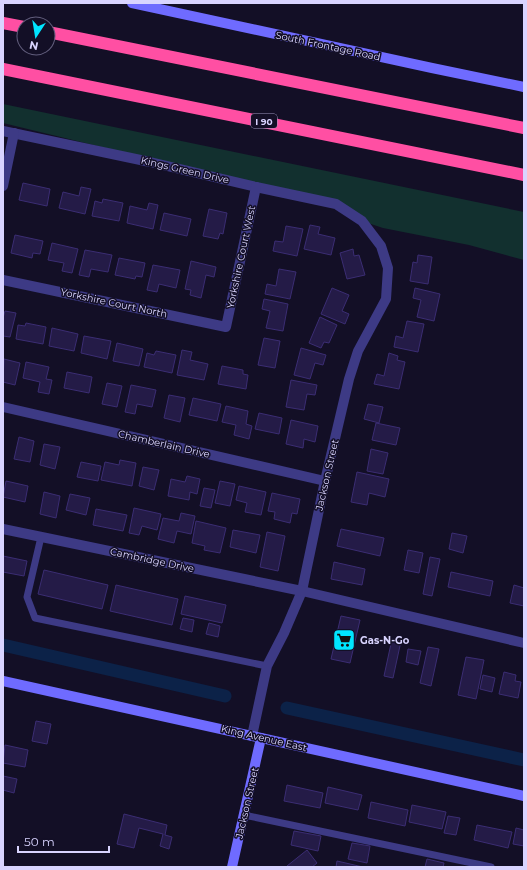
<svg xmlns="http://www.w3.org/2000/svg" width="527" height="870" viewBox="0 0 527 870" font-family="Montserrat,sans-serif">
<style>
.green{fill:#12302f}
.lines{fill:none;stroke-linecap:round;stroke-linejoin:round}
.canal{stroke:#0c2248;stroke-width:13}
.building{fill:#241b47;stroke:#3b2d73}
.lane{stroke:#3d3a85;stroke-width:7}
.street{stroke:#3d3a85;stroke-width:10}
.secondary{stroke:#6f6bff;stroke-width:10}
.highway{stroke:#ff4fa3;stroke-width:12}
.labels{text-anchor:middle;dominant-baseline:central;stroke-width:3;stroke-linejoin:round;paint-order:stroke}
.shield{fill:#130f26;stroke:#9e99be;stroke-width:1}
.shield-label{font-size:9px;font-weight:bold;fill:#d9d4ff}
.street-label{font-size:10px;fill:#d9d4ff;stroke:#130f26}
.poi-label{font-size:10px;font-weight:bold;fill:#d9d4ff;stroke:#130f26;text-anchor:start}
</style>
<rect width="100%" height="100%" fill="#130f26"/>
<path class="green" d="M3,104L524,212V260L469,245L383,228L362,221L336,204L3,123Z"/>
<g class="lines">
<g class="canal">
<path d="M3,645L225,696"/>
<path d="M287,708L524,760"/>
</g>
</g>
<g class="building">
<path d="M23,183L50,189L47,206L19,200Z"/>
<path d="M81,187L91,189L85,214L59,208L63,192L79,196Z"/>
<path d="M103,199L123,203L119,221L92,216L95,201L102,203Z"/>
<path d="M149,203L158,205L153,229L127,223L130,206L147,210Z"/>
<path d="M209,209L227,213L223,234L220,233L218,239L203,236Z"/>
<path d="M164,213L191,219L187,236L160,230Z"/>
<path d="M310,225L320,227L318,234L335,238L331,255L304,249Z"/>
<path d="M286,226L303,229L297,256L273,251L275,241L283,242Z"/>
<path d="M15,235L43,241L40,254L33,253L32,258L11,253Z"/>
<path d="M52,243L78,249L72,273L62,271L64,263L48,260Z"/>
<path d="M353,249L354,256L359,255L365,275L347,279L340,253Z"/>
<path d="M85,250L112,255L108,272L91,269L89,277L79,275Z"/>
<path d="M418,255L432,257L428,284L410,281L413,262L417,263Z"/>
<path d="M119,258L145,263L142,277L136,276L135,279L115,275Z"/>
<path d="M191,261L216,267L214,277L206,275L201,298L190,295L191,290L185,289Z"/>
<path d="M153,265L180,270L176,288L159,284L157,292L147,290Z"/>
<path d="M279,269L296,272L290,299L265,294L267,284L276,286Z"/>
<path d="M332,288L349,295L342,311L349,314L345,324L321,314Z"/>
<path d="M415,288L440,294L434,321L417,317L421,300L413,298Z"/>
<path d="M264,299L288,304L283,331L266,328L270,311L262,309Z"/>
<path d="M5,311L16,313L10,337L3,336V318Z"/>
<path d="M320,317L337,325L329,343L324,342L321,348L309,343Z"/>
<path d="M407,321L424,324L418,352L394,347L396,336L403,338Z"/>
<path d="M26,323L46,327L43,344L16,339L18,325L25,326Z"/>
<path d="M52,328L78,334L74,351L49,346Z"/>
<path d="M84,336L111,341L107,359L81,353Z"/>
<path d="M264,338L280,341L275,368L258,365Z"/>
<path d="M117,343L143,349L139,366L113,361Z"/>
<path d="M301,348L326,355L323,365L315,363L310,379L294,375Z"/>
<path d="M182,350L192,352L190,360L208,364L204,380L177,375Z"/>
<path d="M156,351L176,355L172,373L144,367L147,353L154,355Z"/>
<path d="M389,353L398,356L397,360L405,362L399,389L374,384L377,374L384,376Z"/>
<path d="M4,359L20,363L15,385L3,382Z"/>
<path d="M26,362L49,367L46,379L52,380L49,394L38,392L40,382L23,378Z"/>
<path d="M222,366L243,370V374L248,375L246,389L218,384Z"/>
<path d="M67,372L92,377L89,393L64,388Z"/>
<path d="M291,380L317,385L315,395L307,394L304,410L286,407Z"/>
<path d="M107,383L122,386L117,407L102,404Z"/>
<path d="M131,385L156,390L152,407L137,404L135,414L125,412Z"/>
<path d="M169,395L185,398L180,422L164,418Z"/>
<path d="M193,398L221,404L217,421L189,415Z"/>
<path d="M368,404L383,407L379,423L364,419Z"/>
<path d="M226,406L248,411L246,424L252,426L249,439L234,435L236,425L222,422Z"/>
<path d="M259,413L282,418L279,434L255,429Z"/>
<path d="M291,420L318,426L315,442L304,439L303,448L286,444Z"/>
<path d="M376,423L400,428L396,445L372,440Z"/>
<path d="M19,437L34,441L30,462L14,459Z"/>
<path d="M44,444L60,447L55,469L40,465Z"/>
<path d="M371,449L388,453L383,474L367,471Z"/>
<path d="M120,460L136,463L132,486L101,480L105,462L119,465Z"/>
<path d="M81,462L101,466L98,481L77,477Z"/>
<path d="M143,467L159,470L154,490L139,486Z"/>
<path d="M357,472L389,479L385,497L369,493L367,505L351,502Z"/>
<path d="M187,476L200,479L197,494L190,492L189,500L168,496L171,479L185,482Z"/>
<path d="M6,481L28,486L25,502L3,497Z"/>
<path d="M220,481L235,484L230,506L215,503Z"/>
<path d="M239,486L266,492L261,515L245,512L247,503L236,500Z"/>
<path d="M204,488L215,490L211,508L200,506Z"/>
<path d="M44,492L60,496L56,518L40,514Z"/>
<path d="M272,493L300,499L297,514L292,513L290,523L274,519L275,512L268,511Z"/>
<path d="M70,494L90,498L86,515L66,510Z"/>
<path d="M134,508L161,514L157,530L142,526L139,535L129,533Z"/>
<path d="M96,509L127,515L123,531L93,525Z"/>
<path d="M181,513L195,516L191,534L177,531L174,543L158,539L163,518L179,521Z"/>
<path d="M196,521L226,528L220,553L204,550L205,546L192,543Z"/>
<path d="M341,529L384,538L380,556L337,546Z"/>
<path d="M233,530L260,535L256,553L230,547Z"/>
<path d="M267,532L285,536L278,571L260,567Z"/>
<path d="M452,533L467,536L463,553L449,549Z"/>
<path d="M408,550L423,553L419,573L404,570Z"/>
<path d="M3,556L27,561L24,576L3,572Z"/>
<path d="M430,557L440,559L432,596L423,594Z"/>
<path d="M334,562L365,569L362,585L331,579Z"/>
<path d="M44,570L108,585L102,609L38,594Z"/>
<path d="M451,572L493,581L490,596L448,587Z"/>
<path d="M116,585L178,599L172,625L110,611Z"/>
<path d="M514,585L524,588V606L510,603Z"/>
<path d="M185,596L226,605L222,623L181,614Z"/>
<path d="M341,616L360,620L350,663L331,659Z"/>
<path d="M183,618L194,620L192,632L180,629Z"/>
<path d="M209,623L220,626L218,637L206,634Z"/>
<path d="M392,639L401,641L393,678L384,676Z"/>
<path d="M428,647L439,649L431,686L420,683Z"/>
<path d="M408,649L421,651L418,665L406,662Z"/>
<path d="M466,657L484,660L476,699L458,695Z"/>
<path d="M504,672L516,675L515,681L521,682L518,698L499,694Z"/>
<path d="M483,675L495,678L492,692L480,689Z"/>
<path d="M36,721L51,724L47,744L32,741Z"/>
<path d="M5,745L28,750L25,767L3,763Z"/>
<path d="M3,776L17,779L14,793L3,790Z"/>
<path d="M287,785L323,793L320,808L284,801Z"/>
<path d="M328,787L362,795L358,810L325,803Z"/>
<path d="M371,802L408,810L405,826L368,818Z"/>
<path d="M412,805L446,812L442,829L409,822Z"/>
<path d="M124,814L167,825L165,835L172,837L169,849L160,846L163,834L139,828L134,848L117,844Z"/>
<path d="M448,816L460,818L456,835L444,833Z"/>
<path d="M477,825L512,832L508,848L474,840Z"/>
<path d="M516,828L524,830V846L513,844Z"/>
<path d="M294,831L321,836L318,851L291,845Z"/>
<path d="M352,843L370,846L367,863L348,859Z"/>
<path d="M307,850L317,863L312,867H288L287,866Z"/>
<path d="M427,859L444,863L443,867H425Z"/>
<path d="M337,861L363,867H336Z"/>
</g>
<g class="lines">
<g class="lane">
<path d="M41,537L27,597L35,618L267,666"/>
<path d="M244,815L491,867"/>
</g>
<g class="street">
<path d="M3,131L150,162L256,187L336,204L362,221L381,246L388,268L386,299L358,351L349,379L325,481L302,591L284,633L267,666L252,736"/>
<path d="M3,186L14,133"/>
<path d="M3,280L226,327L256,187"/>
<path d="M3,407L325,481"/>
<path d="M3,529L302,591L524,643"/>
</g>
<g class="secondary">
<path d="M132,3L432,68L524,87"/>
<path d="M3,681L524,796"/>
<path d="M232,867L261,738"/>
</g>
<g class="highway">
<path d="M3,23L24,27"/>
<path d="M48,32L524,128"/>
<path d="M3,69L524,175"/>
</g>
</g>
<defs>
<g id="supermarket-square" transform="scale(1.15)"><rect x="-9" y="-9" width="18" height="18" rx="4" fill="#00e5ff" stroke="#130f26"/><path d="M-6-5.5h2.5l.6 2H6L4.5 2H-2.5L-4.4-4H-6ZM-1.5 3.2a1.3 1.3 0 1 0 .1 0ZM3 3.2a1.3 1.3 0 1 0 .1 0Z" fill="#111"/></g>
</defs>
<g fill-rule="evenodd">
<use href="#supermarket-square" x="344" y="640"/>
</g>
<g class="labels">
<rect class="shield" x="251" y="114" width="26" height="14" rx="3"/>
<g class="shield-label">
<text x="264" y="121">I 90</text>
</g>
<g class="street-label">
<text transform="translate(328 46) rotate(12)">South Frontage Road</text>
<text transform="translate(185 170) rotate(13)">Kings Green Drive</text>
<text transform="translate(241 257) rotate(-78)">Yorkshire Court West</text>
<text transform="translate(114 303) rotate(12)">Yorkshire Court North</text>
<text transform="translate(164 444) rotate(13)">Chamberlain Drive</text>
<text transform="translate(327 475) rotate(-77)">Jackson Street</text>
<text transform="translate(152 560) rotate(12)">Cambridge Drive</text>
<text transform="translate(264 738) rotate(13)">King Avenue East</text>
<text transform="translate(247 803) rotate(-77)">Jackson Street</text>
</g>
<g class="poi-label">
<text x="360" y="640">Gas-N-Go</text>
</g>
</g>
<rect width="527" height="870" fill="none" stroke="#d9d4ff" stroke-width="8"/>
<g transform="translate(36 36) rotate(192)"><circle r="19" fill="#130f26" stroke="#625e7d"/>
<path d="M0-3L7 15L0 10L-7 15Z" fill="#00e5ff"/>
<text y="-6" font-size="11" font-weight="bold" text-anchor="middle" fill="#d9d4ff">N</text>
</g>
<path d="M18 846v6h91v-6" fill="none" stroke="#d9d4ff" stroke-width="2"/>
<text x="24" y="846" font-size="12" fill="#d9d4ff" stroke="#130f26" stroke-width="3" paint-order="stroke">50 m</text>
</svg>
